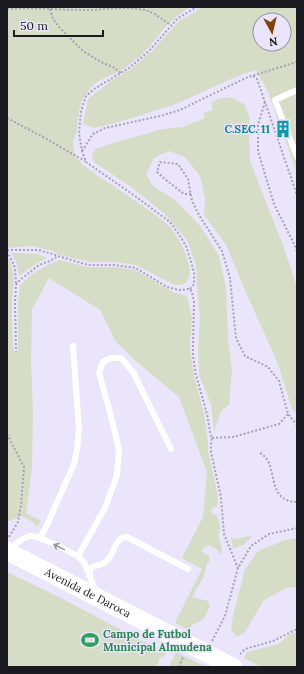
<svg xmlns="http://www.w3.org/2000/svg" width="304" height="674" viewBox="0 0 304 674" font-family="Lora,serif">
<style>
.green{fill:#d5ddc6;fill-rule:evenodd}
.lines{fill:none;stroke-linecap:round;stroke-linejoin:round}
.path{stroke:#a7a3b5;stroke-width:2;stroke-dasharray:2 2;stroke-linecap:butt}
.lane{stroke:#fff;stroke-width:6}
.secondary{stroke:#fff;stroke-width:18}
.oneway{stroke:#98989b}
.labels{text-anchor:middle;dominant-baseline:central;stroke-width:3;stroke-linejoin:round;paint-order:stroke}
.culture-label{font-size:11px;font-weight:bold;fill:#0d838f;stroke:#eae5fb;text-anchor:end}
.street-label{font-size:11px;fill:#1a1920;stroke:#eae5fb}
.leisure-label{font-size:11px;font-weight:bold;fill:#27864d;stroke:#eae5fb;text-anchor:start}
</style>
<rect width="100%" height="100%" fill="#eae5fb"/>
<g class="green">
<path d="M7,7H191C186,10 180,13 176,17C162,28 153,45 139,57C133,61 128,66 122,70C110,77 98,78 89,90C80,100 78,114 77,127C77,133 76,133 74,138C72,143 73,151 76,156C80,164 94,173 101,178C118,189 135,200 151,212C157,216 163,220 168,225C176,233 181,243 185,253C189,264 192,272 187,282L181,285H174L136,265L113,262H90L60,255L52,251L32,246L7,248Z"/>
<path d="M203,7H297V172L268,92L256,70L240,75L176,104L139,116L114,123L94,128L83,124L88,99L111,81L131,69L151,52L179,21ZM260,20H284V44H260Z"/>
<path d="M231,97L245,105L250,118L249,136L250,161L283,245L297,287V415L291,406L278,364L245,290L226,245L204,215L205,199L200,176L185,157L169,151L154,158L146,174L153,186L175,200L201,227L219,256L226,288L228,339L232,369L229,405L221,411L214,432L211,404L199,375L198,350L200,317L197,288L196,265L187,240L165,214L131,187L94,162L92,156L95,149L113,143L163,129L183,127L205,118L203,113L213,110L211,103L218,99Z"/>
<path d="M11,253L38,254L47,258L37,263L19,276L16,261Z"/>
<path d="M7,256C18,275 12,286 12,306C12,321 12,336 14,351L18,350V304L20,285L32,274L42,268L59,260L88,267H114L136,270L173,292L187,296L192,318L190,343L191,356L194,375L204,414L208,442V452L215,481L218,498L217,506L212,508L211,513L217,516C220,523 221,529 218,536C221,542 222,548 222,555L216,549L210,545L205,547L201,551L209,556L210,560L206,565C207,576 197,587 192,597L208,601L210,606L204,619L192,625L189,630L175,623L202,569L182,558L203,517L207,472L179,397L138,363L116,342L100,310L49,278L32,309L31,361L33,412L32,469L26,513L41,521L37,527L35,526L34,523L22,516L7,522Z"/>
<path d="M252,536L243,545L233,549L231,537L237,539L244,537Z"/>
<path d="M297,538V587L286,588L264,600L245,632L237,637L231,629L233,616L245,569L258,551L283,541Z"/>
<path d="M7,572L57,596L167,654L160,658L156,667H7Z"/>
<path d="M297,632V667H262L244,658L247,652L279,644L289,635Z"/>
<path d="M176,652L206,667H169Z"/>
</g>
<g class="lines">
<g class="path">
<path d="M7,9C34,7 60,10 87,10C104,10 131,5 148,11C155,13 164,21 171,25"/>
<path d="M50,9L53,19L60,28L83,51L101,62L113,67L121,73"/>
<path d="M253,76L257,79L297,195"/>
<path d="M265,102L258,125V151L274,204L295,246L297,252"/>
<path d="M7,118L43,137L85,161"/>
<path d="M82,151L93,134L105,128L160,116L180,110L225,88L248,77L297,62"/>
<path d="M191,194H184L166,180L157,172L160,162L178,164L188,179L192,201L199,215L222,251L230,278L236,338L245,356L268,367L279,381L288,414L297,425"/>
<path d="M7,250H38L49,253L58,256L88,265H114L136,268L167,287L179,290L190,289L192,292L194,302L193,343V356L196,375L207,414L210,432L212,438L211,443V452L221,497L224,534L238,568"/>
<path d="M7,251L12,261L15,268L16,285"/>
<path d="M190,289L194,284V273L191,261L186,246L178,233L170,222L135,196L99,171L86,162L82,151L79,133L81,111L86,96L94,89L129,68L149,51L178,18L197,7"/>
<path d="M16,349L15,303L16,285L20,280L39,265L50,261L58,256"/>
<path d="M7,434L24,467L21,505L18,522L9,537"/>
<path d="M212,438L233,437L279,424L288,414"/>
<path d="M260,453C280,463 264,501 297,502"/>
<path d="M212,641L225,616L238,568L251,546L269,534L297,528"/>
<path d="M240,654L245,649L273,641L297,629"/>
<path d="M179,667L183,657"/>
</g>
<g class="lane">
<path d="M297,90L275,100L297,157"/>
<path d="M40,538L47,525L74,464L77,449L79,429L73,346"/>
<path d="M8,550C15,545 22,537 30,536C38,535 72,552 80,558C81,559 82,561 84,562L96,592"/>
<path d="M78,556L105,508L117,475L119,450L111,416L99,373L103,362L111,358H121L133,372L171,449"/>
<path d="M90,576C89,563 96,568 104,563C115,557 114,536 127,537L188,569"/>
</g>
<path class="secondary" id="s1" d="M7,551L233,667"/>
</g>
<defs><path id="oneway-shaft" d="M-6 0H5M1.5-3L5.5 0L1.5 3" fill="none" stroke-width="1.6" stroke-linecap="round" stroke-linejoin="round"/></defs>
<use class="oneway" href="#oneway-shaft" transform="translate(59 547) rotate(-154)"/>
<defs>
<g id="building-bare" transform="scale(1.38)"><path d="M-4-6H4V6H1V3H-1V6H-4ZM-2.5-4.3h1.7v1.8h-1.7ZM.8-4.3h1.7v1.8H.8ZM-2.5-1h1.7V.8h-1.7ZM.8-1h1.7V.8H.8Z" fill="#0f9aa8" stroke="#eae5fb" stroke-width="2.5" paint-order="stroke"/></g>
<g id="stadium-bare" transform="scale(1.38)"><path d="M0-5a6.5 5 0 1 0 0 10a6.5 5 0 1 0 0-10ZM-3.5-1.8h7v3.6h-7Z" fill="#2e9e5b" stroke="#eae5fb" stroke-width="2.5" paint-order="stroke"/></g>
</defs>
<g fill-rule="evenodd">
<use href="#building-bare" x="283" y="129"/>
<use href="#stadium-bare" x="90" y="640"/>
</g>
<g class="labels">
<g class="culture-label">
<text x="270" y="129">C.SEC. 11</text>
</g>
<g class="street-label">
<text stroke="none"><textPath href="#s1" startOffset="91">Avenida de Daroca</textPath></text>
</g>
<g class="leisure-label">
<text x="103" y="634">Campo de Futbol<tspan x="103" dy="13">Municipal Almudena</tspan></text>
</g>
</g>
<rect width="304" height="674" fill="none" stroke="#1a1920" stroke-width="16"/>
<g transform="translate(272 32) rotate(172)"><circle r="19" fill="#eae5fb" stroke="#9793a3"/>
<path d="M0-3L7 15L0 10L-7 15Z" fill="#824308"/>
<text y="-6" font-size="11" font-weight="bold" text-anchor="middle" fill="#1a1920">N</text>
</g>
<path d="M14 30v6h89v-6" fill="none" stroke="#1a1920" stroke-width="2"/>
<text x="20" y="30" font-size="12" fill="#1a1920" stroke="#eae5fb" stroke-width="3" paint-order="stroke">50 m</text>
</svg>
